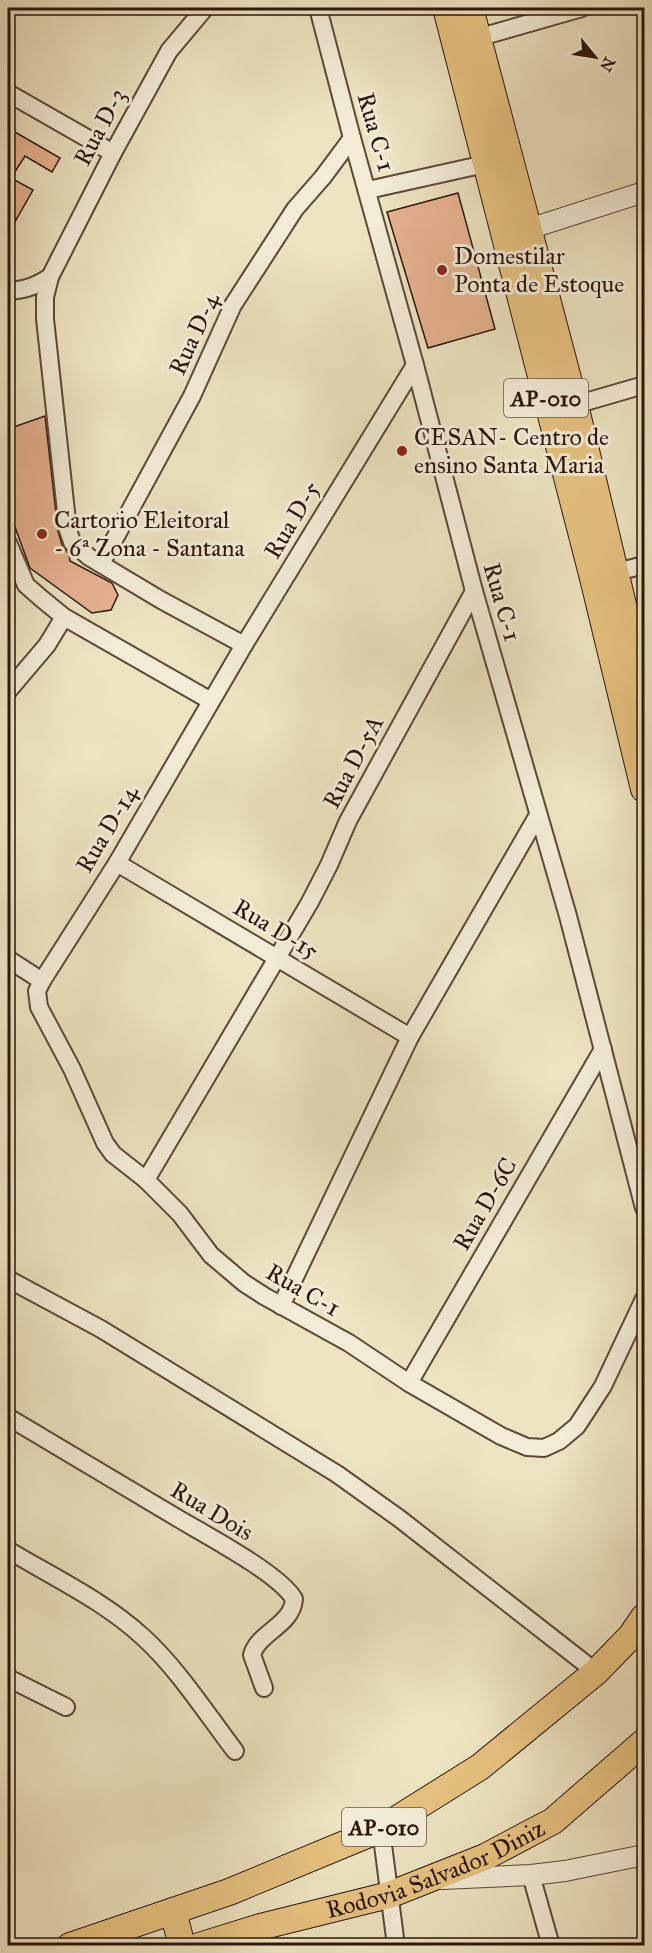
<svg xmlns="http://www.w3.org/2000/svg" width="652" height="1953" viewBox="0 0 652 1953" font-family="'IM FELL Great Primer',serif">
<style>
.building{fill:#e6b390;stroke:#2d150b;stroke-width:1.5}
.lines{fill:none;stroke-linecap:round;stroke-linejoin:round}
.minor-casing{stroke:#5d4938;stroke-width:20}
.tertiary-casing{stroke:#5d4938;stroke-width:22}
.primary-casing{stroke:#2d150b;stroke-width:28}
.minor{stroke:#f3edd7;stroke-width:16}
.tertiary{stroke:#f3edd7;stroke-width:20}
.primary{stroke:#e6c280;stroke-width:26}
.poi-dot{fill:#8f2418;stroke:#f3edd7;stroke-width:2}
.labels{text-anchor:middle;dominant-baseline:central;stroke-width:6;stroke-linejoin:round;paint-order:stroke}
.shield{fill:#f3edd7;stroke:#685648;stroke-width:1.5}
.shield-label{font-size:22px;font-weight:bold;fill:#2d150b}
.street-label{font-size:24px;fill:#2d150b;stroke:#f3edd7}
.poi-label{font-size:24px;fill:#2d150b;stroke:#f3edd7;text-anchor:start}
</style>
<rect width="100%" height="100%" fill="#ede4c1"/>
<filter id="stains"><feTurbulence type="fractalNoise" baseFrequency=".00333" numOctaves="4"/><feColorMatrix values="0 0 0 0 .2 0 0 0 0 .09 0 0 0 0 .02 0 0 0 .5 -.17"/></filter>
<radialGradient id="worn" r=".72"><stop offset=".6" stop-color="#630" stop-opacity="0"/><stop offset="1" stop-color="#630" stop-opacity=".3"/></radialGradient>
<g class="building">
<path d="M8,128L60,158L52,172L25,156L11,178L33,190L8,234Z"/>
<path d="M458,193L495,329L428,348L387,212Z"/>
<path d="M45,416L58,531L62,545L69,554L70,561L112,583L118,595L111,610L92,613L30,568L8,508V429Z"/>
</g>
<g class="lines">
<g class="minor-casing">
<g id="minor">
<path d="M205,8L169,51L113,153L50,277L45,297V319L68,530L72,542L89,557L161,600L244,645"/>
<path d="M318,8L352,138L415,365L474,591L568,916L644,1208"/>
<path d="M477,38L582,8"/>
<path d="M8,93L113,153"/>
<path d="M368,190L494,162"/>
<path d="M8,291C25,290 36,286 50,277"/>
<path d="M575,405L644,385"/>
<path d="M8,543L26,585L42,599L64,617L211,701"/>
<path d="M101,564L192,396L233,305L295,209L323,177L352,138"/>
<path d="M605,575L644,565"/>
<path d="M8,691L47,645L64,617"/>
<path d="M117,863L410,1037"/>
<path d="M8,959L42,981L37,991L39,1007L72,1069L105,1143L113,1154L146,1180L180,1214L211,1255L244,1283L264,1296L349,1343L409,1383L501,1436L527,1447L544,1448L559,1441L577,1426L603,1386L644,1299"/>
<path d="M42,981L117,863L244,645L415,365"/>
<path d="M146,1180L310,902L329,865L348,821L474,591"/>
<path d="M8,1279L101,1329L337,1474L400,1519L596,1672"/>
<path d="M281,1306L410,1037L538,815"/>
<path d="M409,1383L603,1049"/>
<path d="M8,1417C63,1450 118,1483 174,1516C202,1533 279,1573 294,1599C292,1626 258,1632 252,1655L264,1688"/>
<path d="M8,1550C53,1577 104,1601 143,1637C179,1670 206,1713 235,1751"/>
<path d="M8,1678L66,1707"/>
<path d="M381,1829L396,1946"/>
<path d="M531,1875L551,1946"/>
<path d="M260,1927L265,1946"/>
</g>
</g>
<g class="tertiary-casing">
<g id="tertiary">
<path d="M516,233L644,192"/>
<path d="M442,1879L531,1875L565,1871L644,1855"/>
</g>
</g>
<g class="primary-casing">
<g id="primary">
<path d="M446,8L593,578L644,789"/>
<path d="M470,8L575,405L644,692"/>
<path d="M173,1911L182,1946"/>
<path d="M70,1946L229,1892L381,1829L480,1767L596,1672L631,1636L644,1617"/>
<path id="s1" d="M199,1946L260,1927L389,1895L485,1857L553,1821L644,1742"/>
</g>
</g>
<use href="#minor" class="minor"/>
<use href="#tertiary" class="tertiary"/>
<use href="#primary" class="primary"/>
</g>
<g class="poi-dot">
<circle cx="442" cy="270" r="6"/>
<circle cx="402" cy="451" r="6"/>
<circle cx="42" cy="534" r="6"/>
</g>
<g class="labels">
<g class="shield">
<rect x="504" y="379" width="84" height="38" rx="4.5"/>
<rect x="342" y="1808" width="84" height="38" rx="4.5"/>
</g>
<g class="shield-label">
<text x="546" y="398">AP-010</text>
<text x="384" y="1827">AP-010</text>
</g>
<g class="street-label">
<text transform="translate(100 127) rotate(-62)">Rua D-3</text>
<text transform="translate(376 132) rotate(74)">Rua C-1</text>
<text transform="translate(194 334) rotate(-65)">Rua D-4</text>
<text transform="translate(292 520) rotate(-59)">Rua D-5</text>
<text transform="translate(502 602) rotate(74)">Rua C-1</text>
<text transform="translate(353 762) rotate(-62)">Rua D-5A</text>
<text transform="translate(107 829) rotate(-59)">Rua D-14</text>
<text transform="translate(276 929) rotate(31)">Rua D-15</text>
<text transform="translate(485 1204) rotate(-60)">Rua D-6C</text>
<text transform="translate(303 1290) rotate(30)">Rua C-1</text>
<text transform="translate(212 1511) rotate(31)">Rua Dois</text>
<text stroke="none"><textPath href="#s1" startOffset="249">Rodovia Salvador Diniz</textPath></text>
</g>
<g class="poi-label">
<text x="454" y="256">Domestilar<tspan x="454" dy="28">Ponta de Estoque</tspan></text>
<text x="414" y="437">CESAN- Centro de<tspan x="414" dy="28">ensino Santa Maria</tspan></text>
<text x="54" y="520">Cartorio Eleitoral<tspan x="54" dy="28">- 6ª Zona - Santana</tspan></text>
</g>
</g>
<rect width="652" height="1953" fill="none" stroke="#ede4c1" stroke-width="30"/>
<rect x="9" y="9" width="634" height="1935" fill="none" stroke="#2d150b" stroke-width="3"/>
<rect x="15" y="15" width="622" height="1923" fill="none" stroke="#2d150b" stroke-width="1.5"/>
<g transform="translate(595 57) rotate(120)" stroke="#f3edd7" stroke-width="4.5" paint-order="stroke">
<path d="M0-4.5L10 22L0 15L-10 22Z" fill="#2d150b"/>
<text y="-9" font-size="16" font-weight="bold" text-anchor="middle" fill="#2d150b">N</text>
</g>
<rect width="100%" height="100%" filter="url(#stains)"/>
<rect width="100%" height="100%" fill="url(#worn)"/>
</svg>
